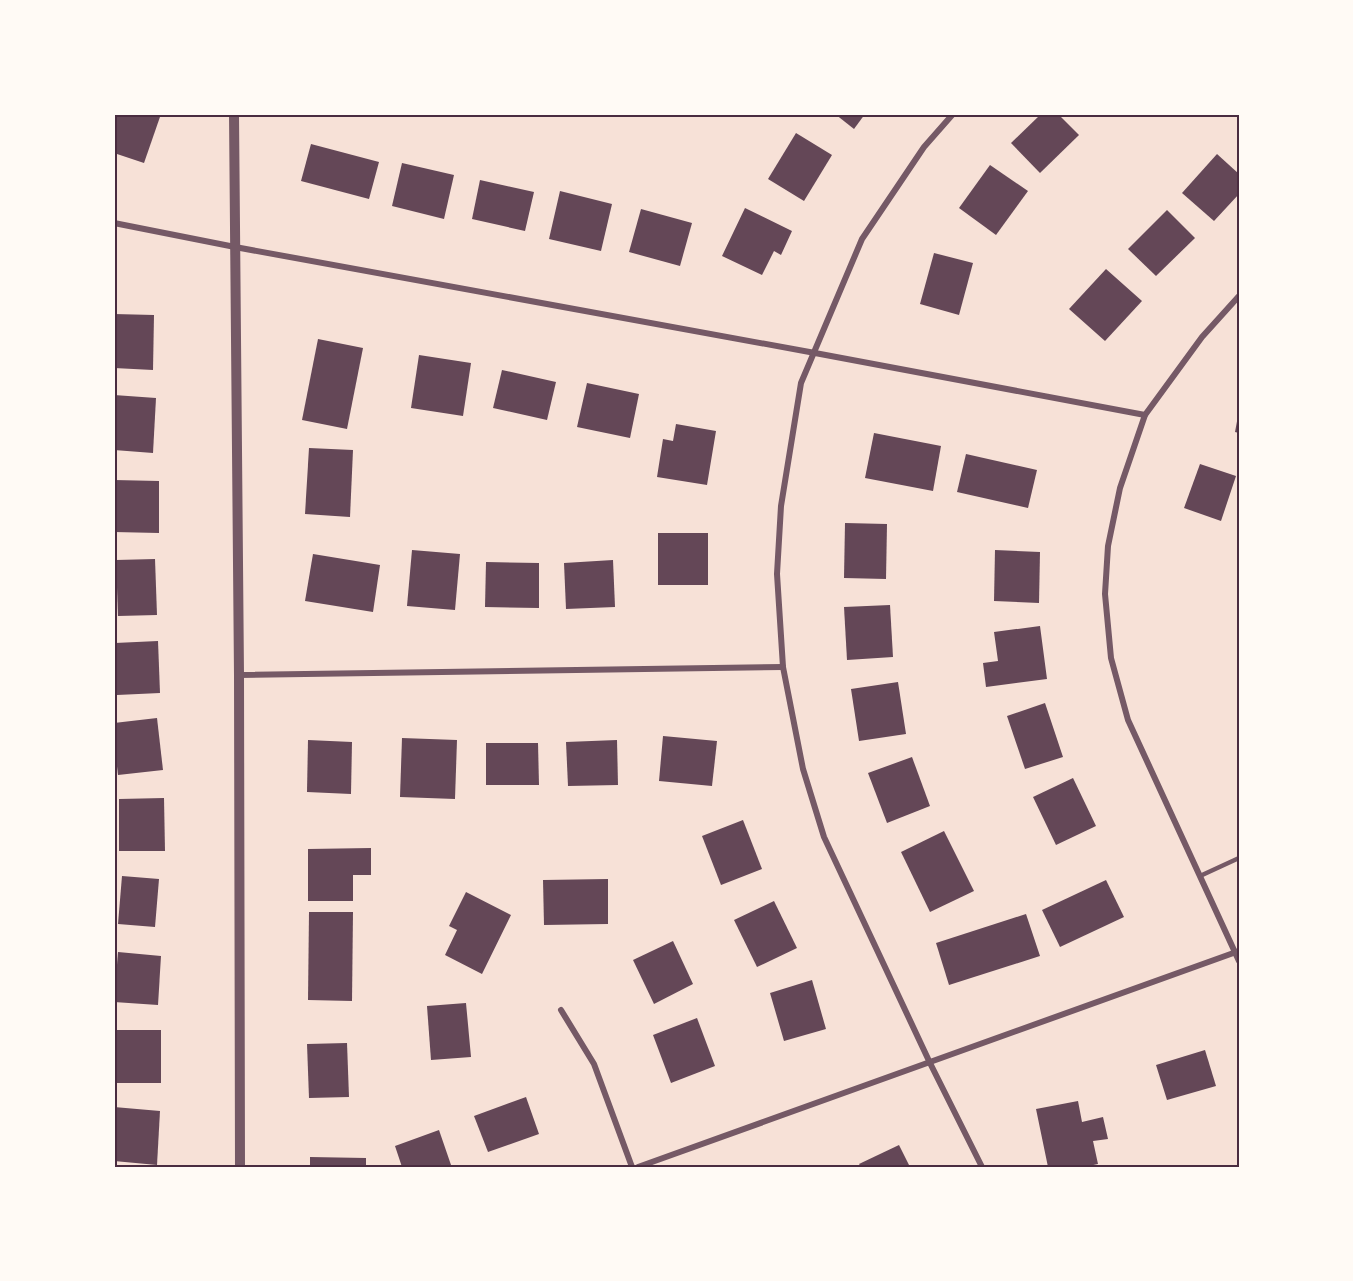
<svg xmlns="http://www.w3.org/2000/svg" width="1353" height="1281" viewBox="0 0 1353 1281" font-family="Cabin,sans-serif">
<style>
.building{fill:#644757}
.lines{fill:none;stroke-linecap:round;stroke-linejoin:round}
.service{stroke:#755966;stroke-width:4.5}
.minor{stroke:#755966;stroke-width:6}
.tertiary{stroke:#755966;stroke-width:10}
.neatline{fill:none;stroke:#4a2c40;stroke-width:2}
</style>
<rect width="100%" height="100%" fill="#f7e1d7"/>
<g class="building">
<path d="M118,114H161L144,163L114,153V127Z"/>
<path d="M835,114H865L854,129Z"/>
<path d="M1041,114H1058L1079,135L1040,173L1011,143Z"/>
<path d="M796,133L832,155L804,201L768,179Z"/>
<path d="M311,144L379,162L369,199L301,181Z"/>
<path d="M1217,154L1239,174V194L1214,221L1182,193Z"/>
<path d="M402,163L454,175L444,219L392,206Z"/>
<path d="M990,165L1028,191L996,235L959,208Z"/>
<path d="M480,180L534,192L525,231L472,219Z"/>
<path d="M560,191L612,204L601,251L549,239Z"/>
<path d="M745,208L792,231L781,255L774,251L762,275L722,256Z"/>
<path d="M641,209L692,223L680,266L629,252Z"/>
<path d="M1167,210L1195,238L1156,276L1128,249Z"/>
<path d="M934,253L973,263L959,315L920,304Z"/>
<path d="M1106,269L1142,301L1105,341L1069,309Z"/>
<path d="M114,314L154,315L153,370L114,368Z"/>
<path d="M318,339L363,348L347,429L302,420Z"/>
<path d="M419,355L471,363L463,416L411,408Z"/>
<path d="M502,370L556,382L547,420L493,408Z"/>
<path d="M587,383L639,394L630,438L577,427Z"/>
<path d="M114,395L156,398L153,453L114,450Z"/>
<path d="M1238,416H1239V433L1235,432Z"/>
<path d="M676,424L716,431L707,485L657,477L663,439L673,441Z"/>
<path d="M874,433L941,446L933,491L865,478Z"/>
<path d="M309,448L353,450L350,517L305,514Z"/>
<path d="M966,454L1037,470L1028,508L957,492Z"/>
<path d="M1200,464L1236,476L1221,521L1184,508Z"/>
<path d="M114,480L159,481V533L114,532Z"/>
<path d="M845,523L887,524L886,579L844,578Z"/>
<rect x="658" y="533" width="50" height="52"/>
<path d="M412,550L460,554L455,610L407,606Z"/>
<path d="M995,550L1040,552L1039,603L994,601Z"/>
<path d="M313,554L380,565L373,612L305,601Z"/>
<path d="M155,559L157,615L118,616L116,560Z"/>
<path d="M613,560L615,607L566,609L564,563Z"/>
<path d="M486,562L539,563V608L485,607Z"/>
<path d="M890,605L893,657L847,660L844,607Z"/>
<path d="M1040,626L1047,679L986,687L983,663L998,661L994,632Z"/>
<path d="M158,641L160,693L117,695L115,643Z"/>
<path d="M898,682L906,734L859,741L851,689Z"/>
<path d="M1045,703L1063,757L1025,769L1007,716Z"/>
<path d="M157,718L163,770L118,775L114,740V723Z"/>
<path d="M663,736L717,741L712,786L659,781Z"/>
<path d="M402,738L457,740L455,799L400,797Z"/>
<path d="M308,740L352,742L351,794L307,792Z"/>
<path d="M617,740L618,785L568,786L566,742Z"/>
<path d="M486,743H538L539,785H486Z"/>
<path d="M912,757L930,806L887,823L868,773Z"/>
<path d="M1073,778L1096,826L1056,845L1033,797Z"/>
<path d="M164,798L165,851H119V799Z"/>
<path d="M743,820L762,869L721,885L702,836Z"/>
<path d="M944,831L974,891L930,912L901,852Z"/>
<path d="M371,848V875H353V901H308V849Z"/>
<path d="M122,876L159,879L155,927L118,924Z"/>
<path d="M608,879V924L544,925L543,880Z"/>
<path d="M1106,880L1124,917L1060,947L1042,910Z"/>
<path d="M466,892L511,915L482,974L445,955L457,930L449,926Z"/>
<path d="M774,901L797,948L757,967L734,920Z"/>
<path d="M309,912H353L352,1001L308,1000Z"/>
<path d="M1026,914L1040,956L949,985L936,943Z"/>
<path d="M673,941L693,984L654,1004L633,960Z"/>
<path d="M118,952L161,956L158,1005L114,1002Z"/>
<path d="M812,980L826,1029L784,1041L770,993Z"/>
<path d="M466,1003L471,1057L431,1060L427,1006Z"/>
<path d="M697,1018L715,1066L671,1083L653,1035Z"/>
<path d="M114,1030H161V1083H115Z"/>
<path d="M347,1043L349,1097L309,1098L307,1044Z"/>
<path d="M1205,1050L1216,1086L1167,1100L1156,1065Z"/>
<path d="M526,1097L539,1134L488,1152L474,1116Z"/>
<path d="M1078,1101L1082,1122L1103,1117L1108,1139L1093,1141L1098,1164L1084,1167H1048L1036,1109Z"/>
<path d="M114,1107L160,1111L157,1165L114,1161Z"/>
<path d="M439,1130L451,1165L446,1167H402L395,1146Z"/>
<path d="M899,1145L910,1167H861L859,1164Z"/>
<path d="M310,1157L366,1158V1167H310Z"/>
</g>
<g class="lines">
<path class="service" d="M1200,876L1239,858"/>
<g class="minor">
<path d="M953,114L924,147L862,239L801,383L781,506L777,574L783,667L803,769L824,837L930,1063L982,1167"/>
<path d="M114,223L235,247L815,353L1145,415"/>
<path d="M1239,296L1202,337L1145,415L1120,488L1108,546L1105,594L1111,658L1128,720L1239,961"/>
<path d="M239,675L783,667"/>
<path d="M561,1010L594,1064L632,1167"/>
<path d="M638,1167L1239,951"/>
</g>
<path class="tertiary" d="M234,114L239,675L240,1167"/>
</g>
<rect width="1353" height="1281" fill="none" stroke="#fffaf5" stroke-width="231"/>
<rect x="116" y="116" width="1122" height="1050" class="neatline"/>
</svg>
